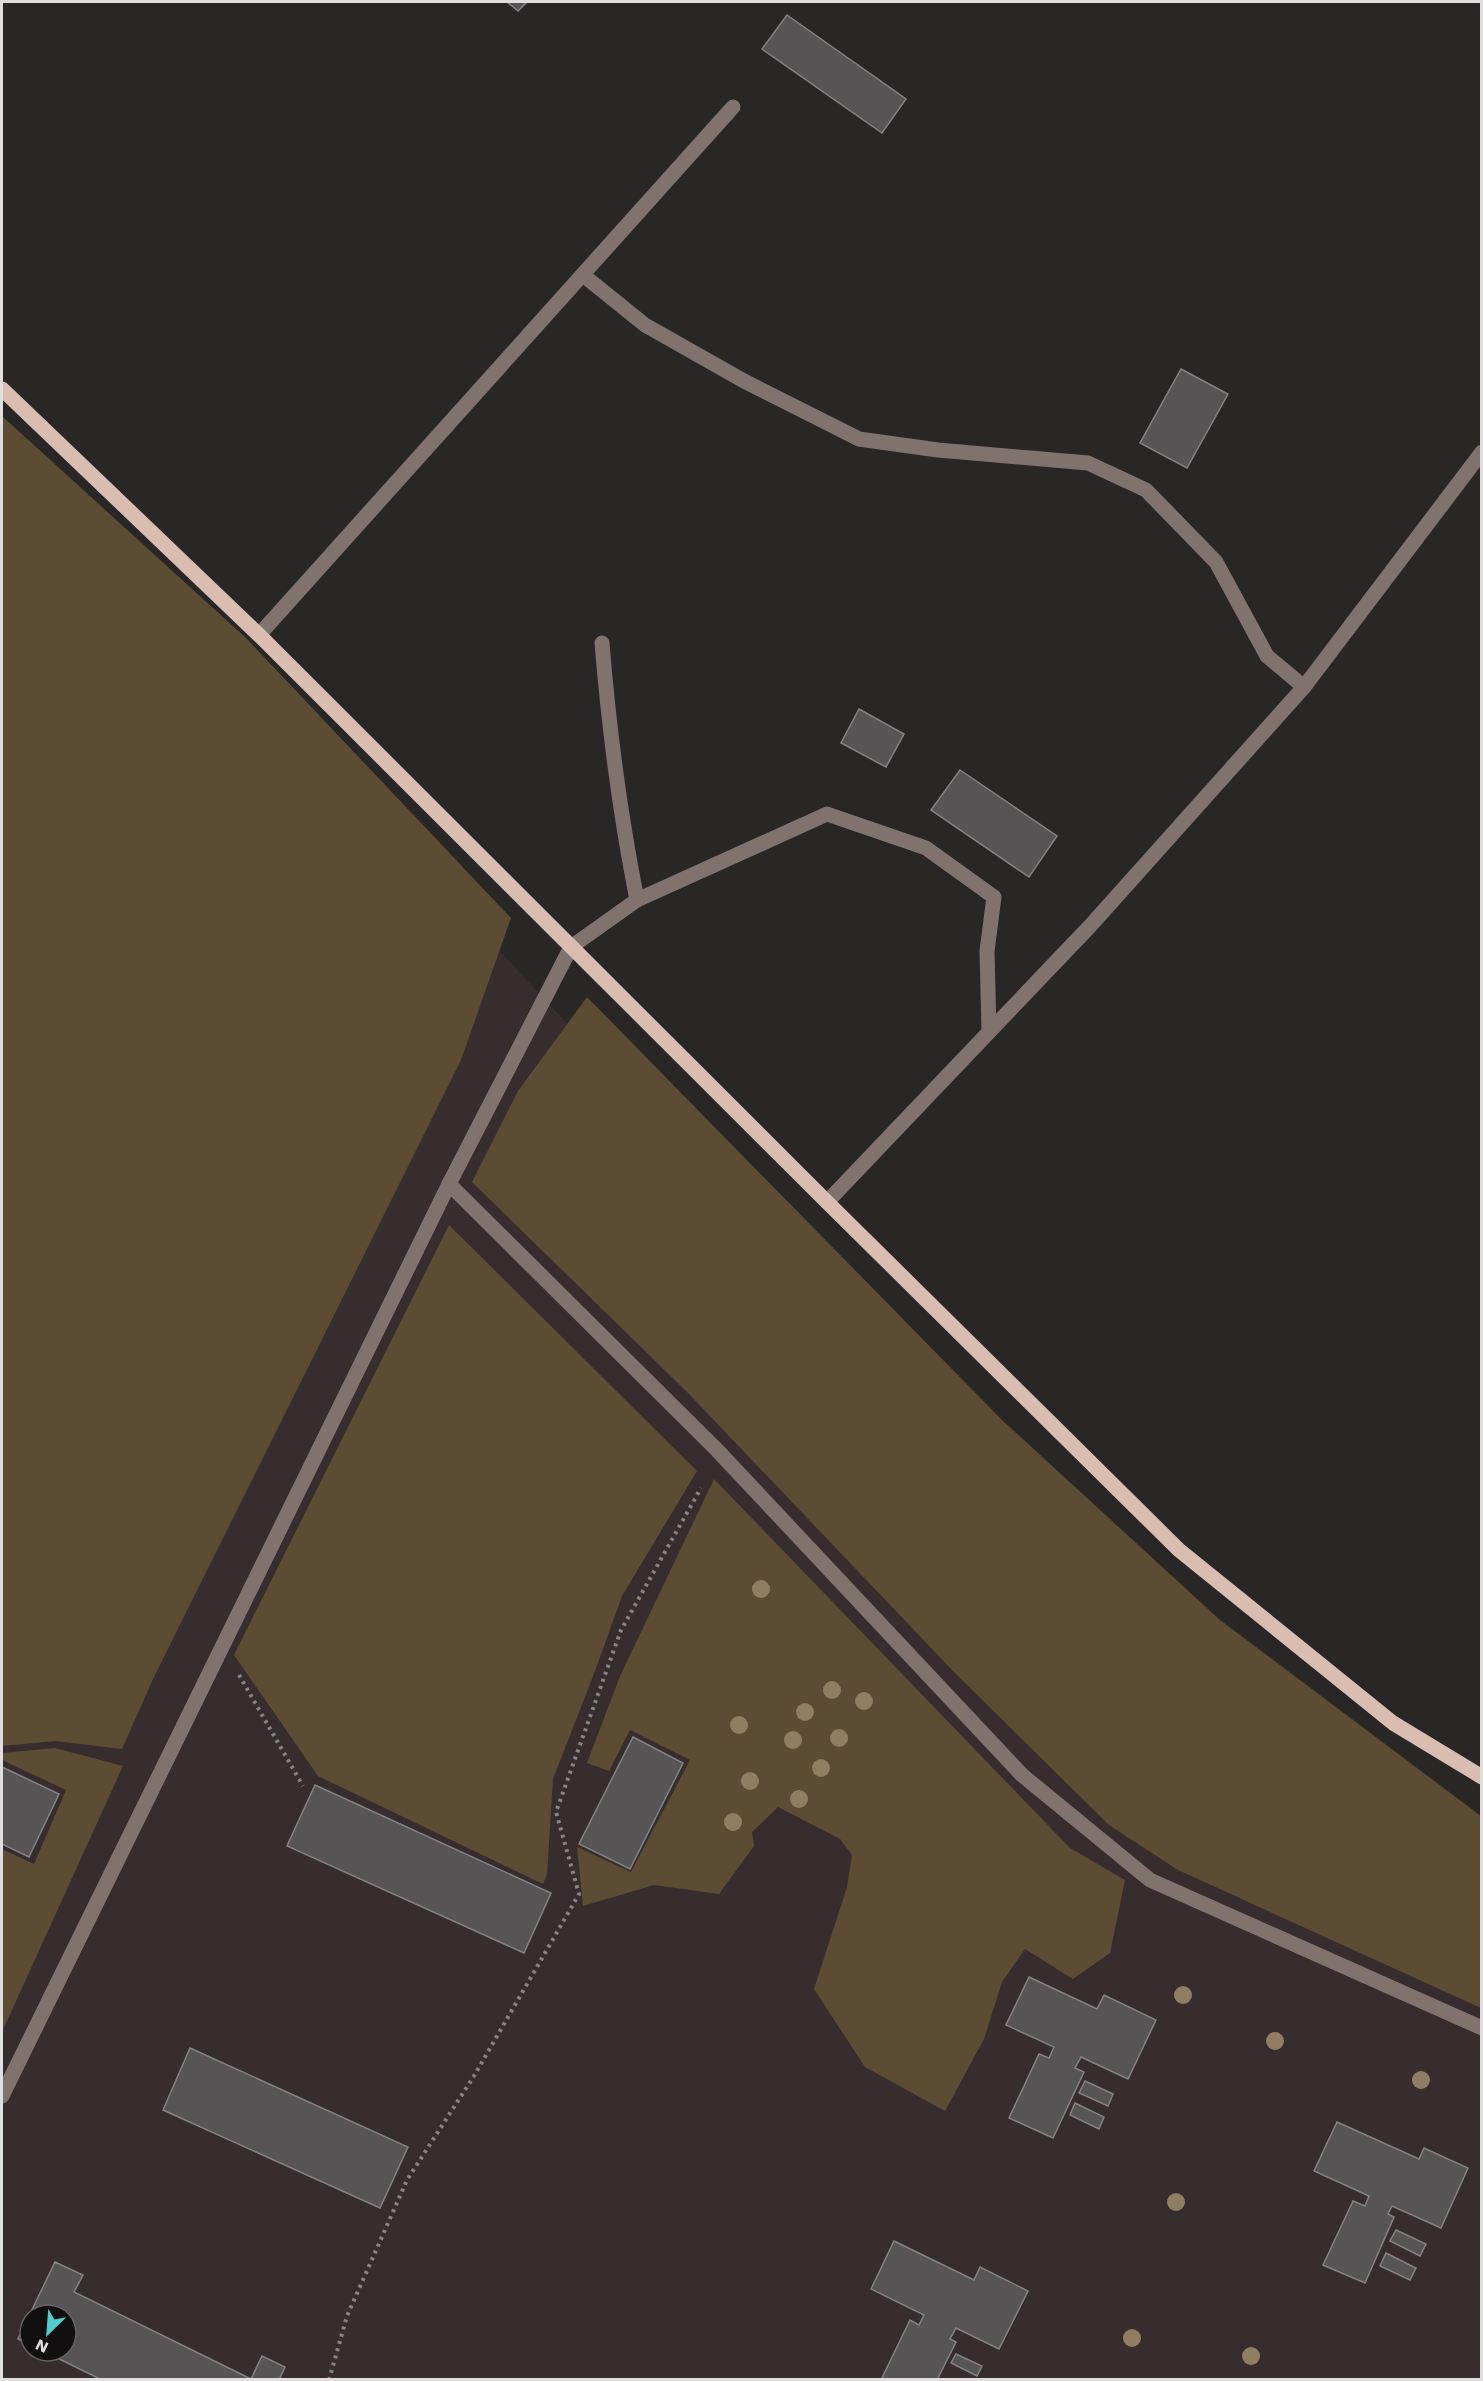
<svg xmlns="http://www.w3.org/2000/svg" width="1483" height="2381" viewBox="0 0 1483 2381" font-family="'Work Sans',sans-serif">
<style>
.built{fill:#372d2f;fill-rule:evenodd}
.green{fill:#5c4c34}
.building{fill:#575456;stroke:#858284;stroke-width:1.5}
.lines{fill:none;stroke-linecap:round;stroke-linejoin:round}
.path{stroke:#878484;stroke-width:4;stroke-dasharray:3 4.5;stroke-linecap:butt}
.minor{stroke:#80726c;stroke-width:15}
.major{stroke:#dabdb1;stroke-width:15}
.tree{fill:#907e62}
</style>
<rect width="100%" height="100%" fill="#292626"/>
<path class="built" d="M2,446L495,946L859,1336L1481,1871V2379H2ZM30,2315H66V2351H30Z"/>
<g class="green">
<path d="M2,416L246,638L511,918L461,1060L153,1679L122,1749L56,1741L2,1746Z"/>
<path d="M587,997L1002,1420L1220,1620L1481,1816V2008L1178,1870L1109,1825L954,1672L689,1394L472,1182L518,1091Z"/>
<path d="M449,1225L697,1471L622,1596L595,1671L553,1779L547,1874L543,1884L318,1776L234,1655Z"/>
<path d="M714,1479L1070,1848L1125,1880L1110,1953L1073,1979L1025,1949L1002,1982L984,2039L945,2111L865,2067L814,1989L847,1887L852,1855L840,1839L778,1807L752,1832L754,1846L719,1894L654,1885L583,1906L577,1847L631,1872L690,1760L630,1730L609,1771L587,1763L620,1676Z"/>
<path d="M55,1748L123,1766L2,2032V1849L34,1864L66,1790L2,1760V1753Z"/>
</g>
<g class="building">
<path d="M507,2H527L518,11Z"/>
<path d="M787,15L906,99L882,133L762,49Z"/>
<path d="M1181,369L1228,394L1187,468L1140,443Z"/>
<path d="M859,709L904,734L886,767L841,743Z"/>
<path d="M960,770L1057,836L1029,877L931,810Z"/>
<path d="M633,1737L683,1763L630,1869L579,1844Z"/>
<path d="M2,1767L59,1794L29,1857L2,1844Z"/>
<path d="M315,1785L551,1893L524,1953L287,1846Z"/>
<path d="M1029,1977L1097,2009L1104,1995L1156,2020L1128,2079L1081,2057L1075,2068L1084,2072L1053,2138L1009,2118L1039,2054L1049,2058L1054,2047L1006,2025Z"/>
<path d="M190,2048L408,2147L380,2208L163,2110Z"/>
<path d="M1085,2081L1113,2094L1108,2106L1079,2093Z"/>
<path d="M1075,2103L1104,2117L1099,2129L1070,2115Z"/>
<path d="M1337,2122L1419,2159L1424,2148L1468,2168L1441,2228L1392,2206L1388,2214L1394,2217L1365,2283L1323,2265L1353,2201L1365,2206L1369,2196L1314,2171Z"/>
<path d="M1396,2230L1426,2244L1420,2256L1390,2241Z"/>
<path d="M894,2241L974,2280L980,2267L1028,2291L999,2349L956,2328L950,2339L956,2342L937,2380H881L910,2320L919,2325L924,2315L871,2289Z"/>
<path d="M1386,2253L1416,2268L1410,2280L1380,2266Z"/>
<path d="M55,2262L83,2275L74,2292L251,2379L262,2356L285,2367L279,2380H102L43,2351H66V2315H30V2345L18,2339Z"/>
<path d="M956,2354L982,2366L977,2376L951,2363Z"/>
</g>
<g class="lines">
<g class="path">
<path d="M239,1675L303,1786"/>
<path d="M329,2380L347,2316L407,2180L474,2076L579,1894L556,1812L621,1630L701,1488"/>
</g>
<g class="minor">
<path d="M583,275L645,325L744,381L859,439L938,450L1088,463L1146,490L1216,562L1267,656L1304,687"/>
<path d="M259,635L733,107"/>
<path d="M637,900L827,814L926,848L994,897L987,951L989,1031"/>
<path d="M449,1184L717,1450L1022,1775L1150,1880L1482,2028"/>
<path d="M827,1202L1091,925L1304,687L1482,452"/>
<path d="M2,2096L449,1184L571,947L637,900C620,814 609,730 602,643"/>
</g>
<path class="major" d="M2,389L259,635L827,1202L1179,1550L1393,1723L1482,1777"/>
</g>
<g class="tree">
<circle cx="761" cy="1589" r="9"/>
<circle cx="832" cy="1690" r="9"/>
<circle cx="864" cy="1701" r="9"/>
<circle cx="805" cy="1712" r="9"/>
<circle cx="739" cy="1725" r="9"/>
<circle cx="839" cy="1738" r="9"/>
<circle cx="793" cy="1740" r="9"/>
<circle cx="821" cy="1768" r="9"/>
<circle cx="750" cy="1781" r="9"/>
<circle cx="799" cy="1799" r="9"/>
<circle cx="733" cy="1822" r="9"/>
<circle cx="1183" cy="1995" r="9"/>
<circle cx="1275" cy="2041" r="9"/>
<circle cx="1421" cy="2080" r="9"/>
<circle cx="1176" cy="2202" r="9"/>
<circle cx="1132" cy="2338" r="9"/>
<circle cx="1251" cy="2356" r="9"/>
</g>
<rect width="1483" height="2381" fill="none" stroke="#e0dede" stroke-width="6"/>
<g transform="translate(48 2333) rotate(205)"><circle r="28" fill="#110f0f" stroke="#646262" stroke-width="1.5"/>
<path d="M0-4.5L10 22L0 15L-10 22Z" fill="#52cdcd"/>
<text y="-9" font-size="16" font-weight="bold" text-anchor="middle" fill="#e0dede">N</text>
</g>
</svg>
